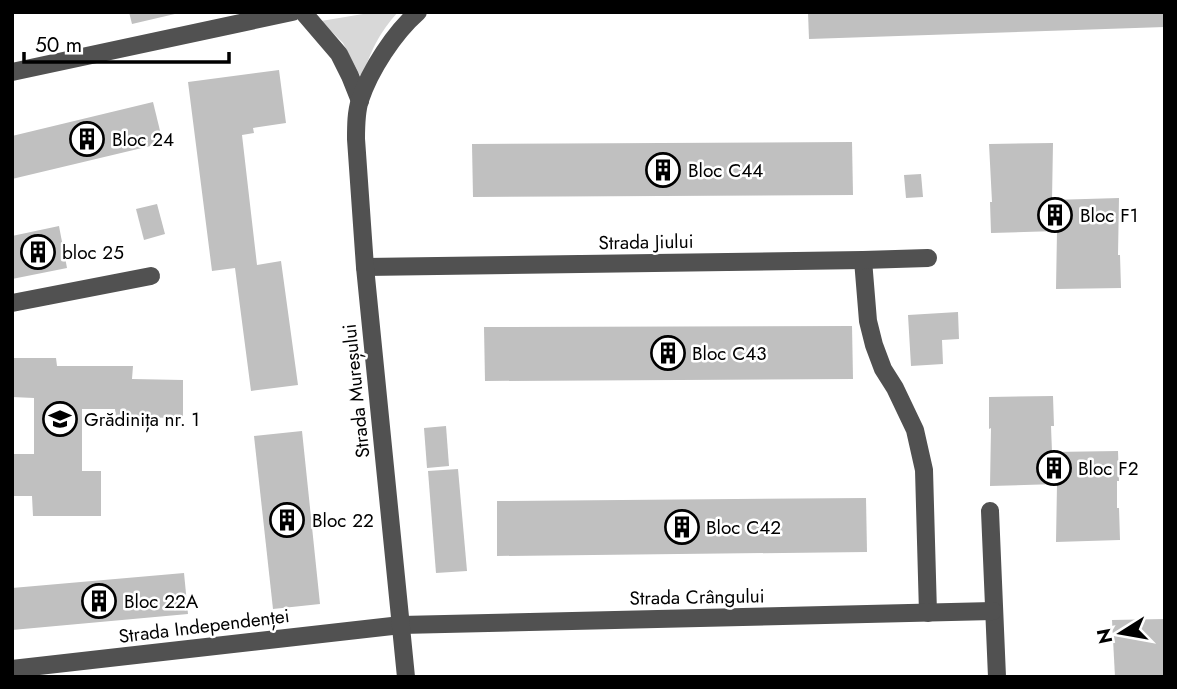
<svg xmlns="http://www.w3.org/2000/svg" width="1177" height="689" viewBox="0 0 1177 689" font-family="Jost,sans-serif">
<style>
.green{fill:#d8d8d8}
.building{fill:#c0c0c0}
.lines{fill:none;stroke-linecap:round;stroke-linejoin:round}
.minor{stroke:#515151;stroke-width:18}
.labels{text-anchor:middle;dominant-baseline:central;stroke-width:5;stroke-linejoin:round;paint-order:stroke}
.poi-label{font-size:19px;fill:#000;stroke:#fff;text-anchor:start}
.street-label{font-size:19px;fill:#000;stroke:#fff}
</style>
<rect width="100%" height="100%" fill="#fff"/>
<path class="green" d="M375,12H398C379,33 370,52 362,79L343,43L321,21Z"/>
<g class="building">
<path d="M129,12H178L179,13L132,24Z"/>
<path d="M808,12H1165V27L809,39Z"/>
<path d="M279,70L286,123L253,128L254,133L242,135L257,265L281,261L298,385L251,391L235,268L212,271L188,82Z"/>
<path d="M153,102L163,143L12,179V136Z"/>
<path d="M852,142L853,195L473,197L472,144Z"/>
<path d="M1053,143L1052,200L1119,198L1118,255H1120L1121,288L1056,289L1057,231L991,233L990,202H992L989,144Z"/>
<path d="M921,174L923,197L906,198L904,175Z"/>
<path d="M157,204L165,234L144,240L136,209Z"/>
<path d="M59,226L67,268L12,279V236Z"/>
<path d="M958,312L959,339L942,340L943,364L911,366L908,315Z"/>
<path d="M852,326L853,379L485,381L484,327Z"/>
<path d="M12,358H56L57,366H133L132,379L183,380V418L116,417L115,409H82V471H101V516H33L32,496H12V454H34V398L12,397Z"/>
<path d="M1053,396L1054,426H1051L1052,452L1118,451L1119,481H1117V508H1119L1120,540L1056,542L1057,484L990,486L991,428L989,429V397Z"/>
<path d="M446,426L449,466L427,468L424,428Z"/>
<path d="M302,431L320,604L273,609L254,436Z"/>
<path d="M458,469L467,571L436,573L428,471Z"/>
<path d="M866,498L867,552L497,556V501Z"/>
<path d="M184,573L188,614L12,630V588Z"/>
<path d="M1165,619V677H1115L1112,620Z"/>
</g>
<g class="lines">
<g class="minor">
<path d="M303,12L339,54L350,76L360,101"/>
<path d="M12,72L292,12"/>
<path d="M863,260L868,321L874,345L883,369L895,388L915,430L924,470L928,613"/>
<path d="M365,267L863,260L928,258"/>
<path d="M12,303L151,276"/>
<path d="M990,511L997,677"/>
<path d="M12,669L401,625L993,611"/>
<path d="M406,677L365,267L356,139C356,126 356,112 360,100C370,70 394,33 418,12"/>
</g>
</g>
<defs>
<g id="building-ring" transform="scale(1.75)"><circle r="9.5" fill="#fff" stroke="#000" stroke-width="1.5"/><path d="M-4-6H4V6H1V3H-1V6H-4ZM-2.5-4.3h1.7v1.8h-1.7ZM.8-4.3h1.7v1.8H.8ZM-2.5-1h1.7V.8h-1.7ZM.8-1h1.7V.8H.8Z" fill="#000"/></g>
<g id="school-ring" transform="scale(1.75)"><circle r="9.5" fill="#fff" stroke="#000" stroke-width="1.5"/><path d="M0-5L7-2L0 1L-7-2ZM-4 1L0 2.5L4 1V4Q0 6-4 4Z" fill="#000"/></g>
</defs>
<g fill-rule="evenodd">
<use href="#building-ring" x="87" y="139"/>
<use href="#building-ring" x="663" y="170"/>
<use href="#building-ring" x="1055" y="215"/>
<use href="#building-ring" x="38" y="252"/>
<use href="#building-ring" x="668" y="353"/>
<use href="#school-ring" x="60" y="419"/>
<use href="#building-ring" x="1054" y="468"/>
<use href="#building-ring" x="287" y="520"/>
<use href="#building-ring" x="682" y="527"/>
<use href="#building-ring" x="99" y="601"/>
</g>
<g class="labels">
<g class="poi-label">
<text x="112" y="139">Bloc 24</text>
<text x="688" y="170">Bloc C44</text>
<text x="1080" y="215">Bloc F1</text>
<text x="62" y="252">bloc 25</text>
<text x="692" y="353">Bloc C43</text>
<text x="84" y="419">Grădinița nr. 1</text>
<text x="1078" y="468">Bloc F2</text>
<text x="312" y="520">Bloc 22</text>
<text x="706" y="527">Bloc C42</text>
<text x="124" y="601">Bloc 22A</text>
</g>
<g class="street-label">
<text transform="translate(646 242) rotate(-1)">Strada Jiului</text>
<text transform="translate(356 391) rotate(-96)">Strada Mureșului</text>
<text transform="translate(697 597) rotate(-1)">Strada Crângului</text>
<text transform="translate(204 626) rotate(-7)">Strada Independenței</text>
</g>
</g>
<rect width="1177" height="689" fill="none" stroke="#000000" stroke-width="28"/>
<g transform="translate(1121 633) rotate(259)" stroke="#ffffff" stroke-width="5" paint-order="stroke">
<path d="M0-5L12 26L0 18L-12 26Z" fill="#000000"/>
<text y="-10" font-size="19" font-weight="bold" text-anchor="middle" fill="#000000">N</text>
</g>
<path d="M24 52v10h205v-10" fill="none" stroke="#000000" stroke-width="3.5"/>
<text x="35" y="52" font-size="21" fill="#000000" stroke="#ffffff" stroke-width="5" paint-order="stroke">50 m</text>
</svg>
